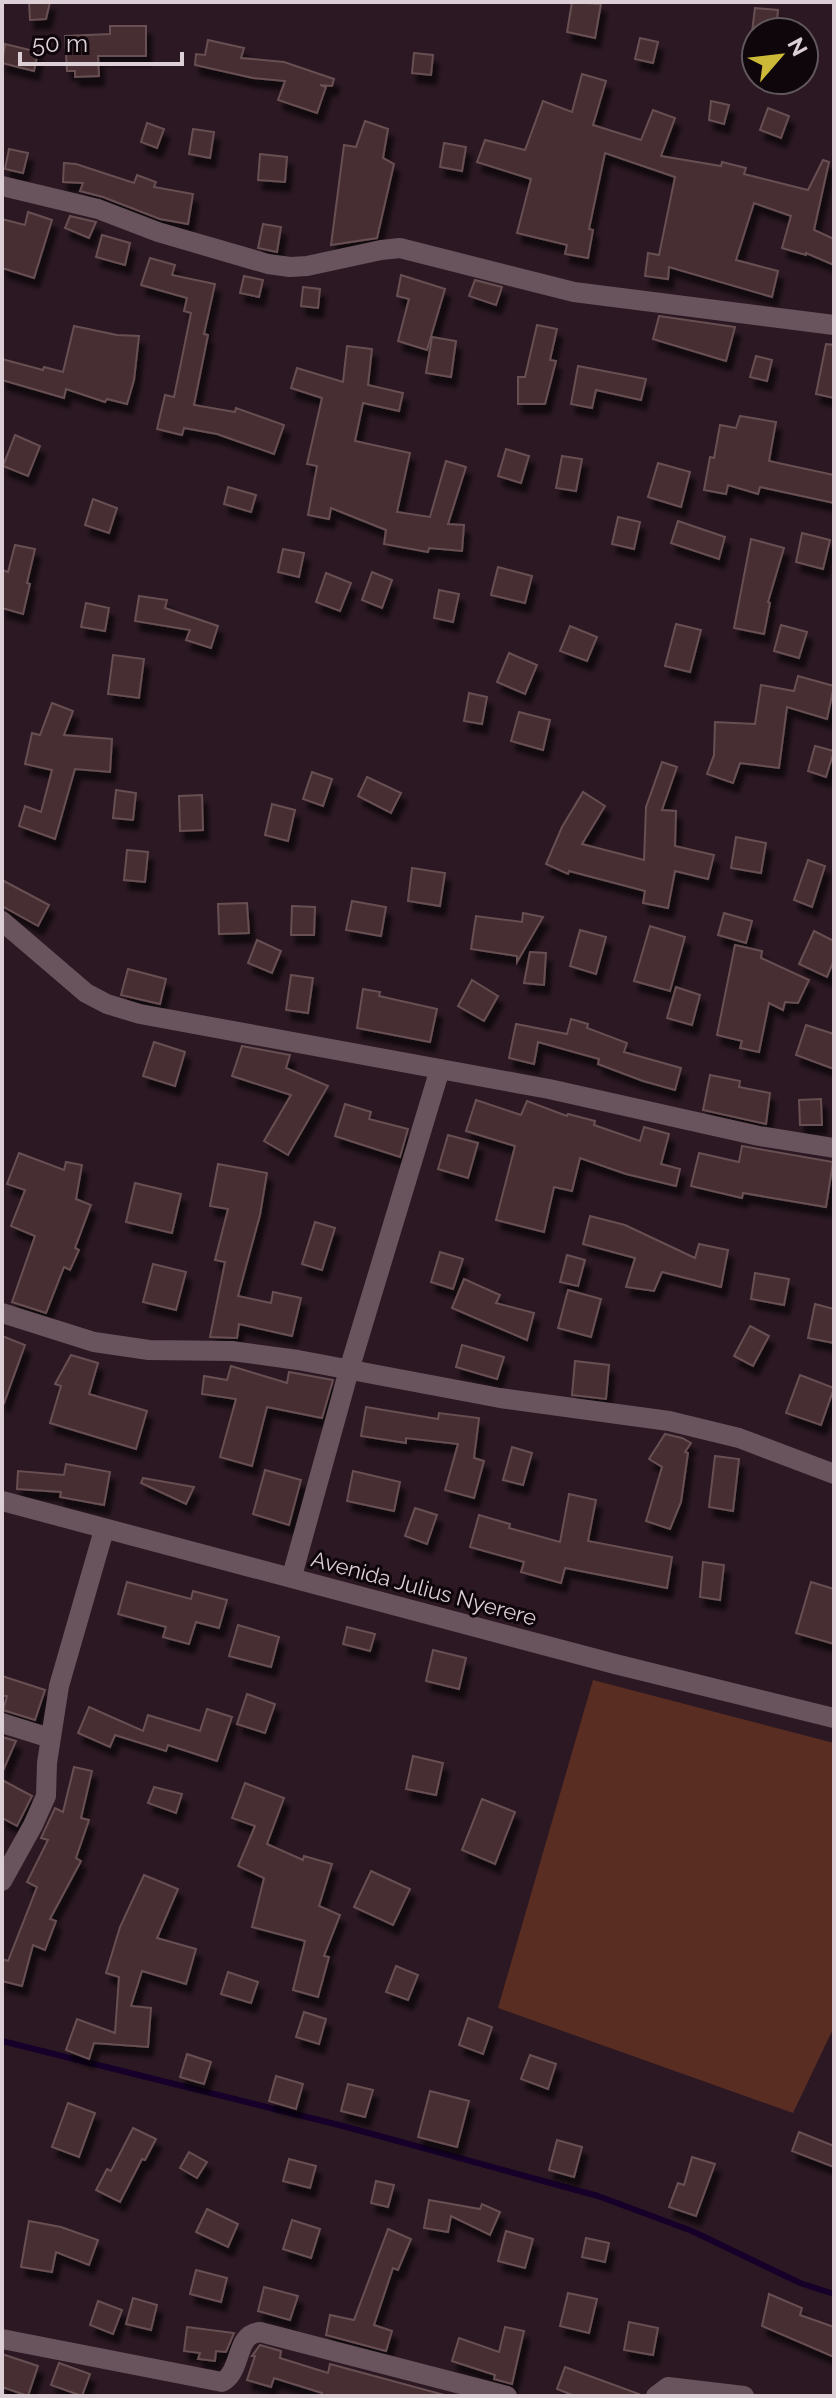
<svg xmlns="http://www.w3.org/2000/svg" width="836" height="2398" viewBox="0 0 836 2398" font-family="Raleway,sans-serif">
<style>
.green{fill:#5a2d23}
.lines{fill:none;stroke-linecap:round;stroke-linejoin:round}
.stream{stroke:#16002a;stroke-width:6}
.building{fill:#462f32;stroke:#684f52;stroke-width:2;filter:url(#shadow)}
.street{stroke:#69535d;stroke-width:20}
.secondary{stroke:#69535d;stroke-width:20}
.labels{text-anchor:middle;dominant-baseline:central;stroke-width:6;stroke-linejoin:round;paint-order:stroke}
.street-label{font-size:22px;fill:#dccfd5;stroke:#0e060a}
</style>
<defs>
<filter id="shadow"><feDropShadow dx="5" dy="9" stdDeviation="2" flood-color="#0009"/></filter>
</defs>
<rect width="100%" height="100%" fill="#2b1822"/>
<path class="green" d="M593,1680L834,1743V2027L793,2113L498,2008Z"/>
<g class="lines">
<path class="stream" d="M2,2041L343,2126L598,2196L692,2231L800,2283L834,2294"/>
</g>
<g class="building">
<path d="M29,2H50L46,19L30,20Z"/>
<path d="M572,2L601,4L595,38L567,32Z"/>
<path d="M755,8L778,10L776,32H752Z"/>
<path d="M110,26H146V56H98L99,76L75,77V71H67L65,36L110,34Z"/>
<path d="M640,38L658,42L653,63L635,59Z"/>
<path d="M208,40L244,48L241,58L284,62L334,79L332,86L320,85L326,87L317,113L278,100L285,81L253,78L195,65L196,54L205,55Z"/>
<path d="M5,44L38,52L34,71L2,63Z"/>
<path d="M414,53L433,55L431,75L412,73Z"/>
<path d="M582,74L606,81L593,125L641,140L653,110L675,118L661,156L721,166L722,162L746,168L744,174L808,190L823,160L829,162L814,230L834,239V265L806,253V255L782,248L791,216L754,203L736,260L778,271L772,297L669,267L668,279L645,276L648,253L659,255L675,177L605,153L589,229L593,230L588,258L565,254L567,245L517,233L531,179L477,162L485,140L525,150L543,101L572,112Z"/>
<path d="M711,101L729,105L724,124L709,120Z"/>
<path d="M768,108L789,116L781,138L760,130Z"/>
<path d="M365,121L388,129L383,158L394,164L377,238L331,245L344,145L356,147Z"/>
<path d="M147,123L164,129L157,148L141,142Z"/>
<path d="M193,129L214,132L210,158L189,154Z"/>
<path d="M444,143L466,147L462,171L440,167Z"/>
<path d="M9,149L28,153L23,173L5,169Z"/>
<path d="M260,154L287,157L285,182L258,180Z"/>
<path d="M64,163L76,164L134,183L137,175L156,182L154,187L193,194L188,224L160,219L103,197L80,191L83,183L63,182Z"/>
<path d="M28,212L52,220L34,278L2,268V219L25,225Z"/>
<path d="M70,216L96,222L89,238L65,228Z"/>
<path d="M263,224L281,227L277,252L258,248Z"/>
<path d="M102,235L130,243L125,265L96,257Z"/>
<path d="M150,258L175,265L172,275L215,284L204,334L208,335L194,405L235,412L236,408L284,425L274,454L217,434L184,428L182,435L157,429L165,395L174,397L191,313L184,311L187,298L141,285Z"/>
<path d="M401,275L445,289L427,350L398,341L409,299L397,296Z"/>
<path d="M244,276L263,280L259,297L240,293Z"/>
<path d="M475,280L502,287L496,305L469,296Z"/>
<path d="M303,287L320,289L318,308L301,306Z"/>
<path d="M659,316L735,327L726,361L653,339Z"/>
<path d="M537,325L557,329L550,360L556,361L545,404H518V377H525Z"/>
<path d="M74,326L117,335L139,336L134,380L127,404L107,399L105,402L66,389L64,398L2,380V359L43,370L44,367L63,372Z"/>
<path d="M432,337L456,341L451,377L426,373Z"/>
<path d="M826,344L834,345V398L816,394Z"/>
<path d="M347,346L372,349L368,385L403,393L399,411L363,403L355,441L410,453L397,512L430,517L446,461L466,467L448,524L464,525L462,551L429,548L428,552L384,544L386,530L331,508L329,519L308,515L317,466L307,464L322,398L291,388L297,368L343,382Z"/>
<path d="M756,356L772,360L767,381L750,377Z"/>
<path d="M578,366L646,379L641,400L596,390L592,408L571,404Z"/>
<path d="M740,416L776,422L769,461L834,475V503L760,487L758,494L728,485L726,494L704,490L710,457L714,458L720,425L736,428Z"/>
<path d="M15,435L40,446L28,476L3,466Z"/>
<path d="M506,449L529,456L521,483L498,476Z"/>
<path d="M562,456L582,459L576,491L556,488Z"/>
<path d="M658,463L690,472L681,507L648,497Z"/>
<path d="M228,487L256,495L251,512L224,504Z"/>
<path d="M93,499L117,508L109,533L85,525Z"/>
<path d="M618,517L640,522L634,549L612,544Z"/>
<path d="M678,521L725,537L719,559L671,543Z"/>
<path d="M802,533L830,540L823,569L796,562Z"/>
<path d="M751,539L784,548L768,602L770,603L764,634L734,628Z"/>
<path d="M15,545L35,549L27,583L30,584L23,614L2,608V570L8,572Z"/>
<path d="M283,549L304,553L299,577L278,572Z"/>
<path d="M498,567L532,576L525,603L491,595Z"/>
<path d="M372,572L392,580L382,608L362,600Z"/>
<path d="M326,573L351,583L340,611L316,602Z"/>
<path d="M439,590L459,594L453,622L434,618Z"/>
<path d="M139,596L167,600L165,608L218,626L211,648L186,640L190,630L135,621Z"/>
<path d="M86,603L109,608L105,631L81,627Z"/>
<path d="M676,624L701,630L690,672L665,666Z"/>
<path d="M781,625L807,632L799,658L774,651Z"/>
<path d="M570,626L597,637L587,661L560,651Z"/>
<path d="M509,653L537,665L525,694L497,682Z"/>
<path d="M113,655L144,659L139,698L108,694Z"/>
<path d="M798,676L834,686L827,719L787,707L779,768L740,763L733,783L707,774L714,755L715,722L755,724L761,685L794,691Z"/>
<path d="M469,693L487,697L482,724L464,721Z"/>
<path d="M52,703L73,711L64,735L112,739L110,772L75,769L55,839L19,826L25,806L41,812L52,770L25,764L32,733L40,735Z"/>
<path d="M519,712L550,720L543,750L511,741Z"/>
<path d="M815,746L834,751L826,777L808,771Z"/>
<path d="M662,762L677,767L662,810L676,811L675,846L714,855L708,879L675,871L668,908L643,903L645,891L569,871L568,874L546,864L562,827L583,792L605,806L582,844L644,860L646,807Z"/>
<path d="M312,772L332,779L323,806L303,799Z"/>
<path d="M367,777L401,793L391,813L358,796Z"/>
<path d="M116,790L136,793L133,820L113,818Z"/>
<path d="M202,795L203,830L180,831L179,796Z"/>
<path d="M272,804L295,810L288,841L265,835Z"/>
<path d="M736,837L766,843L761,873L731,868Z"/>
<path d="M127,850L148,852L145,882L124,880Z"/>
<path d="M808,860L825,866L812,907L794,900Z"/>
<path d="M412,868L445,873L440,906L408,901Z"/>
<path d="M2,880L49,905L38,926L2,906Z"/>
<path d="M352,901L386,907L381,936L346,930Z"/>
<path d="M247,903L249,933L219,934L218,904Z"/>
<path d="M292,906L315,907L314,935H291Z"/>
<path d="M523,913L543,917L517,962V956L471,949L476,916L522,922Z"/>
<path d="M724,913L752,921L746,943L718,935Z"/>
<path d="M650,926L685,937L670,991L634,981Z"/>
<path d="M580,930L606,937L596,974L570,966Z"/>
<path d="M814,931L834,941V960L827,977L799,964Z"/>
<path d="M257,940L281,951L272,973L248,963Z"/>
<path d="M735,945L762,951L761,958L809,980L798,1003L785,1002L783,1010L769,1003L759,1052L740,1048L742,1041L717,1035Z"/>
<path d="M530,952L546,953L544,985L524,983Z"/>
<path d="M128,969L166,979L160,1004L121,995Z"/>
<path d="M291,975L313,978L308,1013L286,1010Z"/>
<path d="M472,980L498,996L484,1021L458,1006Z"/>
<path d="M676,987L700,995L692,1025L667,1018Z"/>
<path d="M363,989L380,992L379,996L437,1009L430,1042L357,1028Z"/>
<path d="M571,1019L588,1024L587,1028L627,1043L624,1052L681,1068L675,1090L643,1081L598,1064L599,1059L538,1042L534,1064L509,1058L516,1024L567,1034Z"/>
<path d="M806,1025L834,1034V1069L796,1055Z"/>
<path d="M154,1042L185,1052L175,1086L143,1076Z"/>
<path d="M242,1046L290,1055L286,1068L328,1086L288,1155L264,1141L291,1095L232,1076Z"/>
<path d="M710,1075L740,1081L739,1087L770,1093L766,1124L703,1110Z"/>
<path d="M821,1099L822,1125H800L799,1100Z"/>
<path d="M476,1100L521,1115L527,1101L567,1116L568,1114L595,1121L594,1125L640,1141L644,1127L669,1134L661,1164L680,1169L676,1186L626,1174L580,1158L572,1191L554,1187L544,1232L496,1220L515,1146L466,1131Z"/>
<path d="M345,1104L371,1112L369,1119L408,1129L400,1157L335,1136Z"/>
<path d="M448,1135L478,1143L468,1178L438,1169Z"/>
<path d="M742,1146L833,1162L826,1207L743,1193L742,1198L691,1186L699,1153L739,1162Z"/>
<path d="M19,1153L64,1170L66,1162L82,1165L76,1199L91,1205L75,1248L79,1250L70,1270L64,1267L46,1313L12,1302L35,1236L11,1226L25,1190L7,1184Z"/>
<path d="M218,1164L267,1173L260,1215L238,1296L271,1303L273,1292L301,1298L292,1336L239,1324L237,1338L210,1337L225,1262L215,1260L228,1209L210,1206Z"/>
<path d="M135,1183L181,1194L172,1233L126,1222Z"/>
<path d="M590,1216L625,1225L695,1258L699,1244L728,1250L721,1287L662,1272L654,1291L626,1287L635,1258L583,1244Z"/>
<path d="M315,1222L335,1228L322,1270L302,1264Z"/>
<path d="M440,1252L463,1259L453,1289L431,1282Z"/>
<path d="M567,1255L585,1260L578,1286L560,1282Z"/>
<path d="M153,1264L186,1272L176,1310L143,1302Z"/>
<path d="M755,1273L789,1279L784,1305L751,1299Z"/>
<path d="M464,1279L500,1295L496,1303L534,1313L527,1340L452,1308Z"/>
<path d="M568,1290L601,1299L591,1337L558,1328Z"/>
<path d="M815,1304L834,1309V1343L808,1338Z"/>
<path d="M750,1326L769,1336L753,1366L734,1356Z"/>
<path d="M2,1336L25,1345L4,1403L2,1402Z"/>
<path d="M462,1345L504,1357L497,1379L456,1367Z"/>
<path d="M71,1355L98,1363L89,1394L147,1411L136,1449L50,1423L61,1386L55,1384Z"/>
<path d="M575,1361L609,1365L606,1399L572,1395Z"/>
<path d="M231,1366L287,1383L289,1372L333,1380L322,1418L267,1407L252,1466L220,1457L236,1399L202,1394L204,1376L227,1380Z"/>
<path d="M800,1375L834,1388L821,1425L786,1413Z"/>
<path d="M366,1407L438,1419L439,1413L479,1418L474,1458L484,1461L474,1498L445,1490L458,1444L406,1438V1443L361,1436Z"/>
<path d="M665,1434L682,1438L691,1443L685,1452L688,1453L681,1502L670,1529L646,1521L662,1467L649,1459Z"/>
<path d="M512,1447L532,1453L523,1485L503,1480Z"/>
<path d="M715,1456L739,1459L733,1511L709,1507Z"/>
<path d="M66,1464L110,1472L104,1505L60,1497L61,1492L17,1489L18,1471L64,1475Z"/>
<path d="M265,1470L301,1480L289,1525L253,1514Z"/>
<path d="M353,1471L400,1482L394,1511L347,1501Z"/>
<path d="M143,1478L194,1487L186,1504L141,1483Z"/>
<path d="M569,1494L596,1500L588,1541L672,1557L667,1588L565,1568L561,1583L521,1572L524,1562L470,1547L479,1515L510,1524L509,1528L560,1542Z"/>
<path d="M415,1508L437,1515L427,1544L405,1536Z"/>
<path d="M703,1562L724,1565L720,1600L700,1597Z"/>
<path d="M127,1582L191,1599L193,1591L227,1600L219,1628L196,1622L189,1644L163,1637L166,1627L118,1614Z"/>
<path d="M811,1582L834,1589V1644L796,1633Z"/>
<path d="M238,1625L279,1637L271,1667L229,1656Z"/>
<path d="M347,1627L375,1634L370,1651L343,1644Z"/>
<path d="M433,1650L466,1658L459,1689L426,1681Z"/>
<path d="M2,1676L45,1690L35,1720L3,1710L7,1696H2Z"/>
<path d="M247,1694L275,1704L265,1733L237,1724Z"/>
<path d="M89,1707L143,1731L148,1715L200,1731L207,1709L232,1717L217,1761L168,1745L166,1751L115,1735L110,1747L78,1733Z"/>
<path d="M2,1737L16,1741L2,1773Z"/>
<path d="M413,1756L443,1763L436,1795L406,1789Z"/>
<path d="M74,1767L92,1771L81,1818L89,1820L76,1858L81,1861L50,1919L56,1921L45,1950L33,1945L22,1986L2,1981V1959L8,1961L37,1887L27,1882L48,1840L41,1838L55,1808L63,1812Z"/>
<path d="M2,1780L32,1796L17,1826L2,1818Z"/>
<path d="M245,1783L284,1798L267,1844L303,1860L304,1856L332,1864L319,1906L340,1915L324,1956L329,1957L318,1997L293,1990L305,1941L252,1927L264,1878L238,1866L255,1826L232,1818Z"/>
<path d="M154,1787L182,1794L176,1813L148,1803Z"/>
<path d="M482,1799L515,1812L495,1864L462,1850Z"/>
<path d="M371,1871L410,1889L393,1925L354,1907Z"/>
<path d="M144,1875L178,1889L157,1938L196,1949L186,1984L142,1971L131,2006L151,2008L148,2047L94,2043L89,2059L66,2050L77,2019L115,2033L119,1977L106,1973L120,1927Z"/>
<path d="M396,1966L418,1975L408,2000L386,1992Z"/>
<path d="M228,1972L258,1982L251,2003L221,1994Z"/>
<path d="M304,2012L326,2019L319,2044L296,2037Z"/>
<path d="M468,2018L492,2027L483,2054L459,2045Z"/>
<path d="M187,2054L211,2062L204,2084L180,2077Z"/>
<path d="M530,2055L556,2064L548,2089L521,2079Z"/>
<path d="M276,2076L303,2084L296,2109L269,2101Z"/>
<path d="M348,2084L373,2090L365,2117L341,2111Z"/>
<path d="M430,2091L469,2101L457,2147L418,2137Z"/>
<path d="M68,2103L95,2113L79,2157L52,2147Z"/>
<path d="M133,2128L156,2139L145,2160L142,2159L120,2202L96,2190L107,2169L111,2171Z"/>
<path d="M799,2132L834,2146V2167L792,2151Z"/>
<path d="M557,2140L582,2147L574,2177L549,2170Z"/>
<path d="M189,2152L207,2162L197,2178L180,2168Z"/>
<path d="M692,2157L715,2164L696,2216L669,2207L678,2183L684,2185Z"/>
<path d="M289,2159L316,2166L310,2188L283,2181Z"/>
<path d="M376,2181L394,2185L388,2207L371,2203Z"/>
<path d="M429,2200L480,2209L482,2204L500,2212L490,2235L451,2216L448,2232L424,2228Z"/>
<path d="M207,2209L238,2224L228,2247L196,2232Z"/>
<path d="M292,2220L320,2229L311,2258L283,2249Z"/>
<path d="M29,2221L61,2227L98,2240L89,2265L56,2252L52,2272L21,2267Z"/>
<path d="M388,2229L411,2239L398,2270L393,2268L374,2325L392,2331L386,2351L326,2335L330,2315L354,2320Z"/>
<path d="M506,2231L533,2239L525,2268L498,2261Z"/>
<path d="M586,2238L609,2243L605,2262L582,2257Z"/>
<path d="M196,2270L227,2278L221,2302L190,2294Z"/>
<path d="M264,2287L298,2296L290,2320L258,2311Z"/>
<path d="M568,2293L597,2299L589,2333L560,2326Z"/>
<path d="M769,2294L802,2308L800,2315L834,2327V2357L762,2326Z"/>
<path d="M133,2298L157,2305L151,2330L126,2324Z"/>
<path d="M98,2301L122,2310L113,2334L90,2325Z"/>
<path d="M629,2322L658,2328L653,2355L624,2350Z"/>
<path d="M187,2327L234,2333L226,2352L216,2351L215,2361L198,2359L200,2353L184,2351Z"/>
<path d="M505,2327L524,2331L512,2384L494,2379L495,2375L452,2361L459,2338L499,2352Z"/>
<path d="M260,2345L281,2351L280,2358L328,2373L330,2364L448,2396H321L322,2393L274,2378L271,2387L247,2380L255,2356H252Z"/>
<path d="M2,2354L38,2366L28,2396L2,2387Z"/>
<path d="M59,2363L90,2374L82,2396L51,2385Z"/>
<path d="M565,2367L639,2394L638,2396H575L557,2389Z"/>
</g>
<g class="lines">
<g class="street">
<path d="M2,186L98,209L158,232L268,264L290,267L307,266L381,250L400,248L574,292L834,325"/>
<path d="M2,921L86,993L107,1004L140,1014L549,1089L759,1136L834,1148"/>
<path d="M2,1313L94,1342L149,1350L232,1351L298,1360L500,1398L669,1421L739,1438L834,1474"/>
<path d="M292,1576L349,1370L440,1069"/>
<path d="M2,1723L50,1738"/>
<path d="M2,1881L33,1825L46,1796L47,1763L59,1686L104,1530"/>
<path d="M2,2339L222,2382C243,2371 234,2334 260,2332L507,2396"/>
<path d="M656,2396L668,2387L744,2396"/>
</g>
<path class="secondary" d="M2,1501L615,1664L834,1718"/>
</g>
<g class="labels">
<g class="street-label">
<text transform="translate(424 1588) rotate(15)">Avenida Julius Nyerere</text>
</g>
</g>
<rect width="836" height="2398" fill="none" stroke="#dccfd5" stroke-width="8"/>
<g transform="translate(780 56) rotate(62)"><circle r="38" fill="#0e060a" stroke="#60565b" stroke-width="2"/>
<path d="M0-6L14 30L0 20L-14 30Z" fill="#cdb938"/>
<text y="-12" font-size="22" font-weight="bold" text-anchor="middle" fill="#dccfd5">N</text>
</g>
<path d="M20 52v12h162v-12" fill="none" stroke="#dccfd5" stroke-width="4"/>
<text x="32" y="52" font-size="24" fill="#dccfd5" stroke="#0e060a" stroke-width="6" paint-order="stroke">50 m</text>
</svg>
